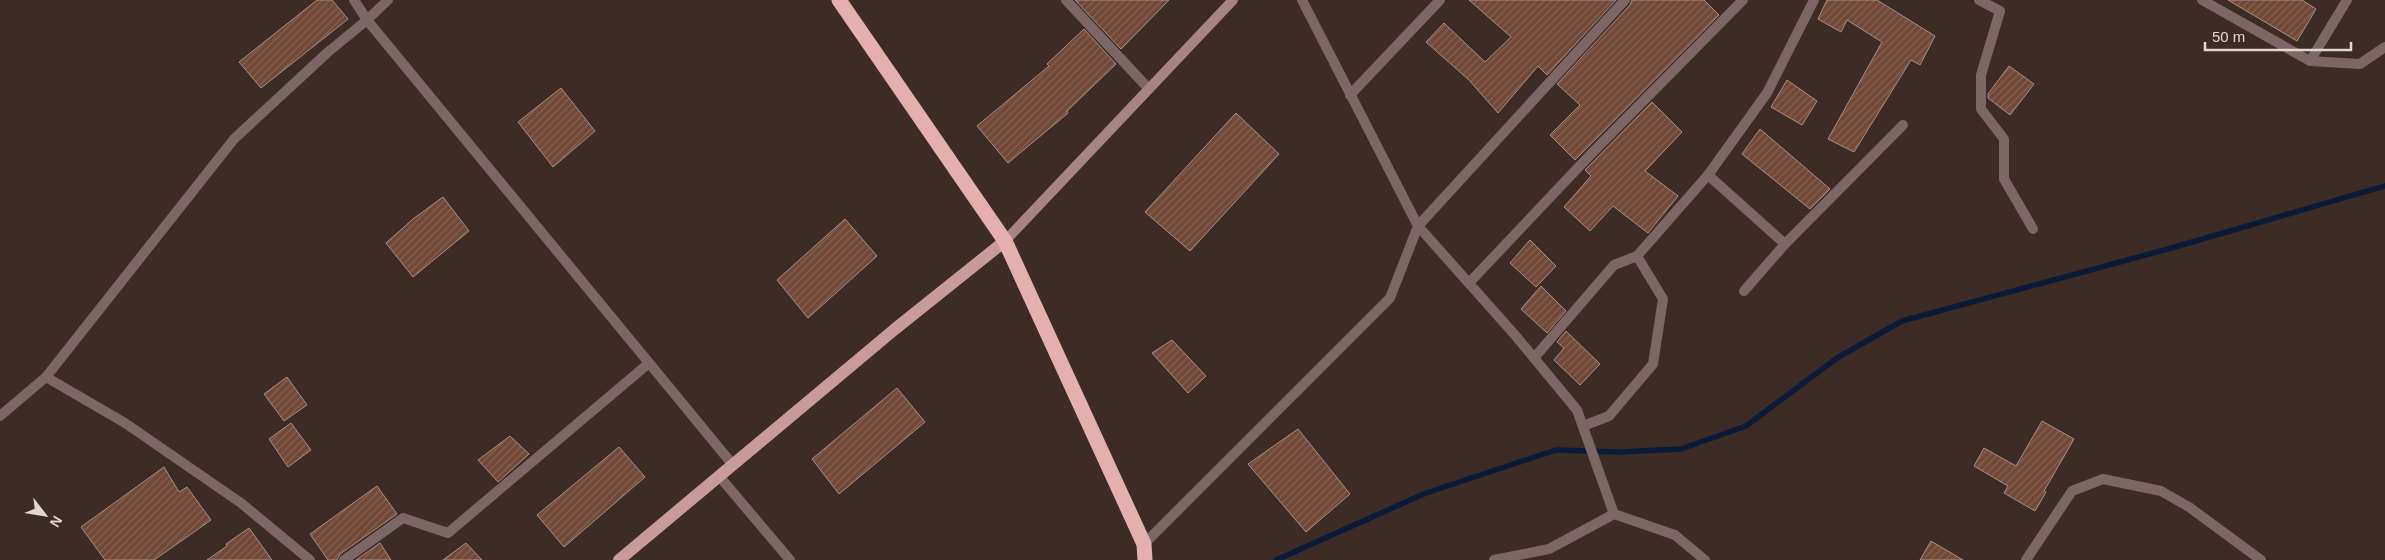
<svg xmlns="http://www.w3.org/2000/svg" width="2385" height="560" viewBox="0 0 2385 560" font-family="Arial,sans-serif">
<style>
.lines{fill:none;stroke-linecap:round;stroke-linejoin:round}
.stream{stroke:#0a1a39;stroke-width:5.5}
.building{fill:url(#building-hatch);stroke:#a59087}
.street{stroke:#7c6666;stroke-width:10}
.secondary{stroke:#a78384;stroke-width:10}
.primary{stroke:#c89a9b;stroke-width:12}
.highway{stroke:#e5afb0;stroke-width:15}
</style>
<defs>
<pattern id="building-hatch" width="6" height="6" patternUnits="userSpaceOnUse" patternTransform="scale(1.25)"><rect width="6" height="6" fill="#724837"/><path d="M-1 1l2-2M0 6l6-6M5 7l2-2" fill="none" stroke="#866253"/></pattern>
</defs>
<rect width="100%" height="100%" fill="#3d2b25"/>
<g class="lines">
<path class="stream" d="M1276,560L1426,493L1556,450L1619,452L1681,449L1746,426L1837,358L1902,321L2168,249L2385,186"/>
</g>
<g class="building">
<path d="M317,0H332L348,19L261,88L239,62Z"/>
<path d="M1075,0H1169L1121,49Z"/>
<path d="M1469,0H1616L1547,75L1538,66L1498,113L1469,80L1426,42L1444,23L1485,62L1511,37Z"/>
<path d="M1632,0H1704L1719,15L1575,160L1550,135L1580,105L1557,84L1630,5Z"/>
<path d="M1827,0H1877L1935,36L1920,65L1911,60L1854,152L1828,139L1882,42L1847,20L1841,32L1818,19Z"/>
<path d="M2228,0H2302L2316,9L2297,41Z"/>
<path d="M1084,29L1116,64L1067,111L1068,113L1008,163L977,126L1049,66L1047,64Z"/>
<path d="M2009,66L2034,84L2010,115L1988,98V94Z"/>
<path d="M1787,80L1817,101L1802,125L1771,107Z"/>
<path d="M561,88L595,131L553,167L518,122Z"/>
<path d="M1652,102L1682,132L1645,171L1678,196L1648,233L1613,206L1590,231L1564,207L1591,176L1585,170Z"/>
<path d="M1236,113L1279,154L1190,251L1145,212Z"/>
<path d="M1760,129L1830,189L1810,209L1742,154Z"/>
<path d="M443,197L469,231L413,277L386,243L413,219Z"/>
<path d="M845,219L877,256L808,318L777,280Z"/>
<path d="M1530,240L1556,266L1536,287L1510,263Z"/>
<path d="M1541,286L1566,311L1547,333L1521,309Z"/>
<path d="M1566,331L1600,364L1580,385L1554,360L1564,348L1557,342Z"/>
<path d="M1172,340L1206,376L1188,393L1152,353Z"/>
<path d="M287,377L307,405L284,421L264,394Z"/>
<path d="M897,388L925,422L839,494L812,459Z"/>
<path d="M2042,421L2074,439L2044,491L2046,492L2035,511L2004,493L2008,486L1974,466L1984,448L2016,466Z"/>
<path d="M291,423L311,450L288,467L269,439Z"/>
<path d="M1298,429L1350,494L1306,532L1248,464Z"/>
<path d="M510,436L529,454L498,482L478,460Z"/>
<path d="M619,447L645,477L564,547L537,515Z"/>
<path d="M164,467L179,492L187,487L211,520L154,560H105L81,527Z"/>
<path d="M377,486L397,514L340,554L337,560H328L310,534Z"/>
<path d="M249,528L272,560H207L227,546L226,544Z"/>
<path d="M1931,541L1963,560H1920Z"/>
<path d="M380,543L391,560H356Z"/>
<path d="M466,543L482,560H443Z"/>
</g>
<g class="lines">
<g class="street">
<path d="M388,0L367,20L733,465"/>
<path d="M1066,0L1149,89"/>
<path d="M1979,0L2000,11L1981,75V109L2004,139V179L2033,229"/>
<path d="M2202,0L2310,61"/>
<path d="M2347,0L2310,61L2360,64L2385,47"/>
<path d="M1350,95L1440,0"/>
<path d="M1708,175L1785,244L1903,125"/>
<path d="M1469,283L1591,154L1743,0"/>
<path d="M1744,291L1785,244"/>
<path d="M1534,358L1614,265L1637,256L1708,175L1767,93L1814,0"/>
<path d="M46,377L234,139L328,52L367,20L354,0"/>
<path d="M0,416L46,377L125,423L241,503L310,560"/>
<path d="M1583,426L1609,416L1653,364L1663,299L1637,256"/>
<path d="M719,476L790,560"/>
<path d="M1614,514L1577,410L1515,335L1418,226L1625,0"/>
<path d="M1144,544L1390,298L1418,226L1302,0"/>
<path d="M344,560L403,518L448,533L649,363"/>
<path d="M1494,560L1549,549L1614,514L1675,535L1705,560"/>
<path d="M2026,560L2072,491L2103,479L2161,491L2189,507L2261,560"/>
</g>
<path class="secondary" d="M1005,241L1233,0"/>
<path class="primary" d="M619,560L895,329L1005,241"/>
<path class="highway" d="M839,0L1005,241L1144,544L1145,560"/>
</g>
<g transform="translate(45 515) rotate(121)" stroke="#3d2b25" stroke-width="4" paint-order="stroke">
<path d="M0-4L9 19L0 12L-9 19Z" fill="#e2d6d2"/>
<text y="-8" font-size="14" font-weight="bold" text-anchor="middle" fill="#e2d6d2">N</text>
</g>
<path d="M2205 42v8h146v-8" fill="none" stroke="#e2d6d2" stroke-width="2.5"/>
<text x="2212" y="42" font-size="15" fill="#e2d6d2" stroke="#3d2b25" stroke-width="4" paint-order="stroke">50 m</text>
</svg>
